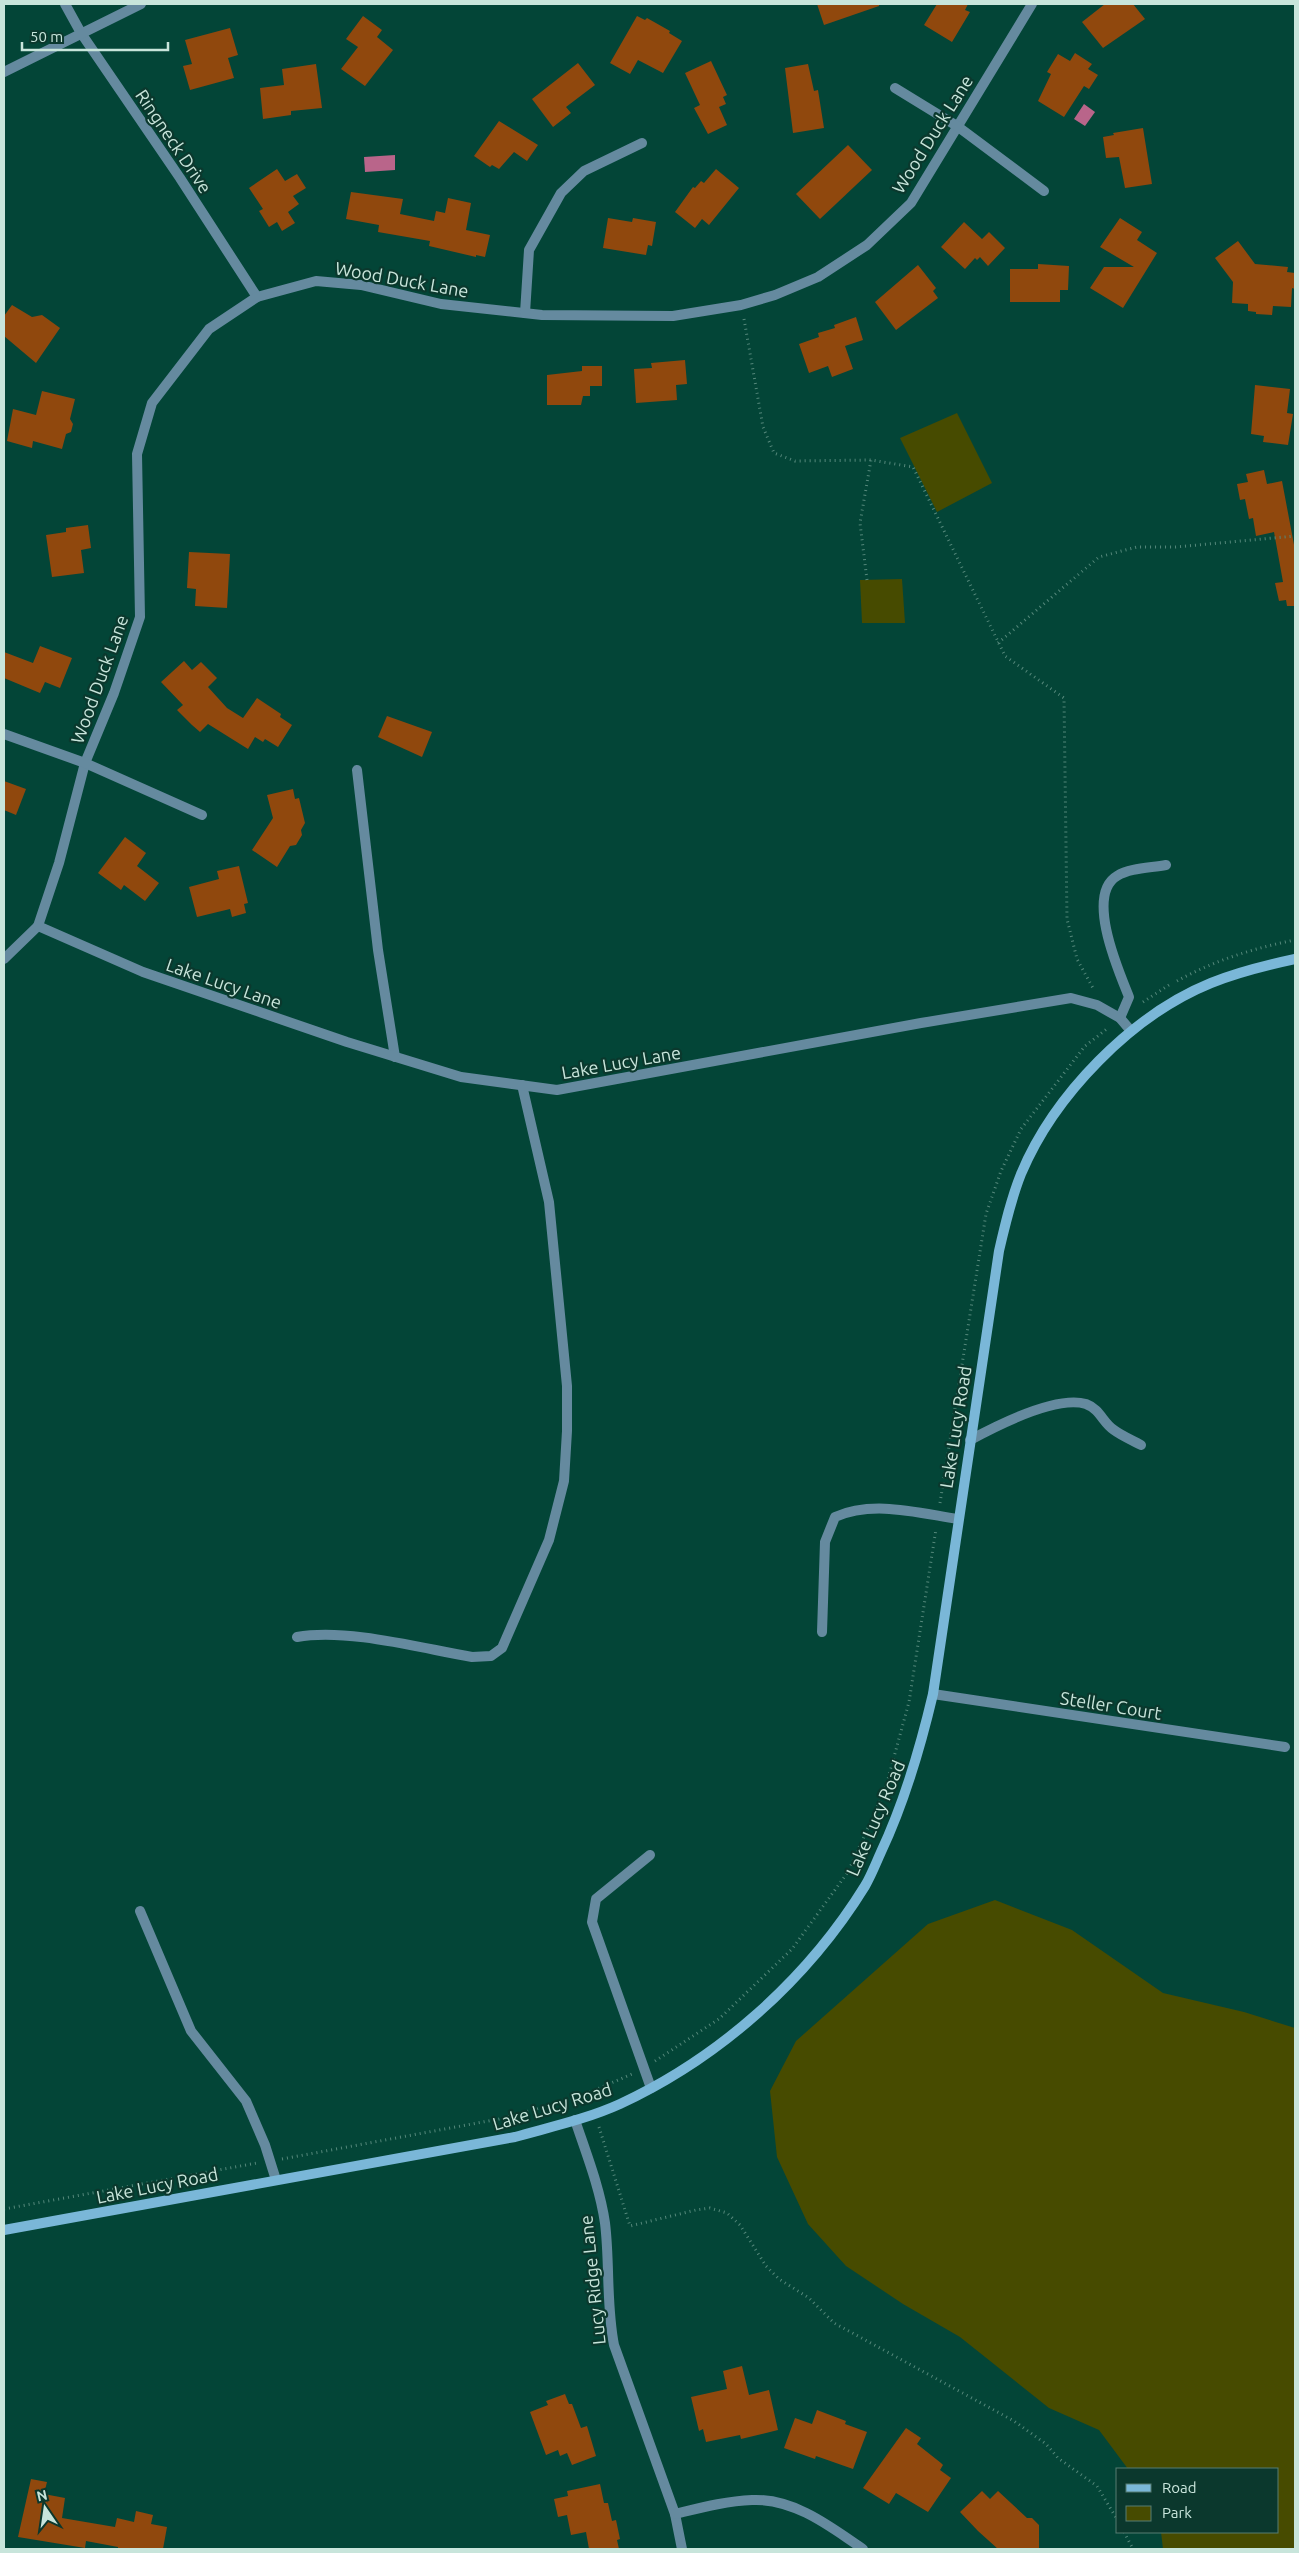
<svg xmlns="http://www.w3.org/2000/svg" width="1299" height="2553" viewBox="0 0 1299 2553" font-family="Ubuntu,sans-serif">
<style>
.green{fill:#474b00}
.water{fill:#b9658a}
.building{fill:#90480d}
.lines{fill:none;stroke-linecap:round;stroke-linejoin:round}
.path{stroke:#55887b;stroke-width:3;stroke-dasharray:1 4;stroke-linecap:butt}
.lane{stroke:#658a9f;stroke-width:10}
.street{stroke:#658a9f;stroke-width:10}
.secondary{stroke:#7ab7d8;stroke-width:10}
.labels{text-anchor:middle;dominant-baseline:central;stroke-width:4.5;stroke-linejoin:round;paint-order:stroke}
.street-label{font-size:18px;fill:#c8e5db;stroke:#0b382d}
</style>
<rect width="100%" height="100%" fill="#034537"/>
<g class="green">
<path d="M957,413L992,483L937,512L900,438Z"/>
<path d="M902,579L905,623H862L860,580Z"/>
<path d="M995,1900L1072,1930L1163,1993L1244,2012L1295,2028V2549H1163L1161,2532H1278V2469H1128L1099,2430L1049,2408L960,2337L903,2304L846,2266L808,2224L777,2157L770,2091L796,2041L928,1924Z"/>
</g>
<g class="water">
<path d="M1084,104L1095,112L1085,126L1074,119Z"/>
<path d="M395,155V170L365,172L364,157Z"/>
</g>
<g class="building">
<path d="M817,4H879V6L824,25Z"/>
<path d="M937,4H968L965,10L970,12L952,42L924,25Z"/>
<path d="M1105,4H1133L1145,19L1103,48L1082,22Z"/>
<path d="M363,16L382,30L377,37L393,50L365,86L341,69L358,47L346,39Z"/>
<path d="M637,16L645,20L647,18L670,31L669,33L682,41L663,73L638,60L630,74L610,63Z"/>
<path d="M230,28L238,55L228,58L234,78L190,90L183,66L192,64L185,40Z"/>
<path d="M1075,53L1092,64L1088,69L1098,75L1089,89L1084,86L1064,117L1038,101L1051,74L1047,72L1058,54L1070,61Z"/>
<path d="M711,61L727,95L723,97L726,104L719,107L727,125L708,134L694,108L700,105L685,73Z"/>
<path d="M578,63L595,85L566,107L571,113L553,127L532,99Z"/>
<path d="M316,64L322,108L291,111V115L263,119L260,88L284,85L282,69Z"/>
<path d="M808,64L814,91L818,90L824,128L793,133L785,68Z"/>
<path d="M499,121L538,145L527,161L514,152L499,169L492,165L490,167L474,156Z"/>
<path d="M1143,128L1152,184L1125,188L1119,157L1106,158L1103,137L1114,135L1113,133Z"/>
<path d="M848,145L872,170L820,219L796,194Z"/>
<path d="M277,169L285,181L297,174L306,188L293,196L299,204L288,212L295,223L282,231L277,222L269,227L259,211L263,209L249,188Z"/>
<path d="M716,169L739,188L709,225L702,219L695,228L675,212L693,187L695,188L701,181L704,183Z"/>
<path d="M351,192L403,199L400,214L434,221L436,211L445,213L448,198L471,203L466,230L490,235L485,257L476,255V257L429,246L430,241L378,232L379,225L346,219Z"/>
<path d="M608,218L632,222L633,218L656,222L652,246L648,245L646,255L603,248Z"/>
<path d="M1120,218L1142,232L1137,240L1157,253L1123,308L1090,288L1104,267H1134L1100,247Z"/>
<path d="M964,222L982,239L989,232L1005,248L988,266L980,257L977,260L975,258L965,269L941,247Z"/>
<path d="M1238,241L1255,264L1288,267L1287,272L1295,273V289L1292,288L1291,307L1273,306L1272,315L1256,314V312L1248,311V304L1232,303L1233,282L1215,258Z"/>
<path d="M1038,264L1069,266L1068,290H1060V302H1010V269H1038Z"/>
<path d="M918,265L936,288L933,291L938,298L896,330L875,302Z"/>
<path d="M12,305L32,317L42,315L60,328L36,363L4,336V316Z"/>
<path d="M856,317L863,340L845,346L853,369L832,377L828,366L809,373L799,344L819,337L818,333L835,328L834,325Z"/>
<path d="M685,360L687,384L676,385L677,400L636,403L634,369L652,368L651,363Z"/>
<path d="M582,366H602V386H590V396H583L581,405H547V375L582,371Z"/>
<path d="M1255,385L1290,389L1287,413L1293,414L1288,445L1263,442L1264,436L1251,434Z"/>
<path d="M42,391L75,399L70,419L73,424L71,432L66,434L62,449L33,441L32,448L7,441L13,409L36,415Z"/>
<path d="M1264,470L1267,484L1282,481L1295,550V606H1287L1286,600L1279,601L1275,583L1283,582L1274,532L1256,536L1253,518L1249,519L1245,499L1240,500L1237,484L1248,482L1246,474Z"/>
<path d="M88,525L91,548L81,550L84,573L52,577L46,535L66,532V528Z"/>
<path d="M189,552L230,554L227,608L195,606L196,589L187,588Z"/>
<path d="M40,646L72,658L60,688L45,682L40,693L4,678V652L33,663Z"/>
<path d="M184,661L192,670L201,662L217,678L208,687L227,708L243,718L257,698L281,714L280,717L292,725L278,747L265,739L263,742L255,737L248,749L208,724L200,732L192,725L177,710L183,705L161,682Z"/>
<path d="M387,716L432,732L422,757L378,737Z"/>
<path d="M4,781L26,789L16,815L4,810Z"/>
<path d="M293,789L295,799L299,798L305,823L301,830L302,835L296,845L290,846L277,867L252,850L273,818L267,795Z"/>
<path d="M125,837L146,853L137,866L159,883L145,901L124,885L121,890L98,873Z"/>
<path d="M239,866L248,903L244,904L246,913L232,917L230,909L197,917L189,887L219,879L217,871Z"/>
<path d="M742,2366L749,2395L769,2390L778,2430L741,2439L740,2435L706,2442L703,2429L699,2431L691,2397L727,2389L723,2371Z"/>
<path d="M565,2394L569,2404H572L581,2428L587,2426L596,2456L572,2465L567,2453L560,2456L558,2450L546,2455L530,2412L548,2405L546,2401Z"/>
<path d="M817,2410L846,2421L845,2424L867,2432L853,2469L816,2456L815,2459L784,2448L795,2418L812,2424Z"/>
<path d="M906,2428L921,2438L917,2444L941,2463L943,2465L940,2470L951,2478L928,2512L896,2493L889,2504L863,2488Z"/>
<path d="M31,2479L47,2482L44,2494L65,2498L62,2518L115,2527L117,2518L134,2522L136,2511L153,2515L151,2524L167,2527L163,2549H118V2547L86,2541L85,2548L18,2537Z"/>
<path d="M600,2484L604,2503H608L612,2521L616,2520L620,2539L617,2540L619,2549H589L586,2532L571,2535L567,2515L558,2517L554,2499L568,2496L567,2491Z"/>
<path d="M982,2491L990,2499L998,2491L1027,2518H1032L1039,2525V2549H998L978,2531L960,2512Z"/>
</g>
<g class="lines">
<g class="path">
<path d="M744,319L763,427L774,453L795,461L871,460L913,467L1005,656L1064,698L1067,919L1077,959L1094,990"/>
<path d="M867,580L860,523L871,460"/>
<path d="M998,643L1099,557L1137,547H1176L1295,536"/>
<path d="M1177,981C1213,961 1254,948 1295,940"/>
<path d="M1143,1002L1169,985"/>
<path d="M940,1503L986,1214L1001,1171L1021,1129L1085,1046L1108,1028"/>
<path d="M655,2061L719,2019L792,1949L848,1872L885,1790L909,1702L936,1529"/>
<path d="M599,2127L630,2226L696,2210L710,2208L727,2213L740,2225L766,2266L779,2279L809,2298L834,2323L1014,2421L1046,2444L1058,2458L1097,2486L1118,2521"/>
<path d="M282,2159L499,2119L574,2099L632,2074"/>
<path d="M4,2209L257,2163"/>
<path d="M1124,2532L1133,2549"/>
</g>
<g class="lane">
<path d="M357,770L378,950L395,1057"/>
<path d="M4,959L38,926"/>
<path d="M1120,1018L1129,997C1119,972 1085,895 1117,876C1130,868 1150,868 1166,865"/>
<path d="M970,1440C996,1426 1056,1395 1086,1404C1100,1409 1103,1423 1114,1430C1122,1436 1132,1440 1141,1445"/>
<path d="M822,1632L825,1542L835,1517C873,1500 918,1513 958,1519"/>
<path d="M297,1637C347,1628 420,1648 472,1657L491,1656L502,1648L549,1540L564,1481L567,1431V1386L549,1202L522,1085"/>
<path d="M650,1855L596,1899L592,1922L651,2088"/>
<path d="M140,1911L191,2031L246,2101L265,2145L276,2180"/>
</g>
<g class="street">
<path d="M65,4L81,33L180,178L257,297"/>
<path d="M1032,4L911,203L867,245L818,277L775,295L741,305L673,316L542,315L441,304L361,285L316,281L257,297L209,329L152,403L137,454L140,617L114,693L85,763L59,863L38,926L143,972L347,1042L461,1077L557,1090L921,1023L1071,998L1097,1005L1120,1018L1131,1031"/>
<path d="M4,72L141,4"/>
<path d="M895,88L957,126L1044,191"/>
<path d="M525,313L529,250L561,193L584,171L642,143"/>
<path d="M4,734L85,763L202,815"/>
<path d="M933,1694L1285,1747"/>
<path d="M575,2120C586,2153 600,2188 605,2223C610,2264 606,2304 614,2345L675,2514L682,2549"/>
<path d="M675,2514C700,2508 726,2501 752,2500C794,2498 831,2527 863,2549"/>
</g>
<path class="secondary" d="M4,2230L515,2137C550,2127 587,2119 620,2104C719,2058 807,1980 865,1886C871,1876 876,1863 881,1852C905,1801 920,1749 933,1694L999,1251C1005,1225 1011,1199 1021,1174C1054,1095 1132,1015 1211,983C1238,972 1267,965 1295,959"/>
</g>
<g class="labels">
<g class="street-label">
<text transform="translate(932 134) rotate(-58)">Wood Duck Lane</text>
<text transform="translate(174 141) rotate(56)">Ringneck Drive</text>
<text transform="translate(402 279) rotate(10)">Wood Duck Lane</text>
<text transform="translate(99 679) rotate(-70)">Wood Duck Lane</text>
<text transform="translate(224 983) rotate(19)">Lake Lucy Lane</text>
<text transform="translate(621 1062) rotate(-10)">Lake Lucy Lane</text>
<text transform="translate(955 1427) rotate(-81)">Lake Lucy Road</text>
<text transform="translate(1111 1705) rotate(9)">Steller Court</text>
<text transform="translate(875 1818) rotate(-67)">Lake Lucy Road</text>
<text transform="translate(552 2106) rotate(-17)">Lake Lucy Road</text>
<text transform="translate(157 2185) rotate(-11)">Lake Lucy Road</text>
<text transform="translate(592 2280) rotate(-96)">Lucy Ridge Lane</text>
</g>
</g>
<rect width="1299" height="2553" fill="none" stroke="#c8e5db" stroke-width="10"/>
<rect x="1116" y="2468" width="162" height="65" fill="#0b382d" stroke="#577d73"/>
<rect x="1126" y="2484" width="25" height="8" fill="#7ab7d8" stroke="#577d73"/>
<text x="1162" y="2493" font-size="15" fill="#c8e5db">Road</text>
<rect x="1126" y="2506" width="25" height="15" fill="#474b00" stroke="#577d73"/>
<text x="1162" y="2518" font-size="15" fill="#c8e5db">Park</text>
<g transform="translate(45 2508) rotate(347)" stroke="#0b382d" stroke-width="4" paint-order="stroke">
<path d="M0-4L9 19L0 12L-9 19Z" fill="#c8e5db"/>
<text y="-8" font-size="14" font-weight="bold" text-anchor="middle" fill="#c8e5db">N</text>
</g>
<path d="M22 42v8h146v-8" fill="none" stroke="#c8e5db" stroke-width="2.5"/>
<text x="30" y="42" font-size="15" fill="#c8e5db" stroke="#0b382d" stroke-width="4" paint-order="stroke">50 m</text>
</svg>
